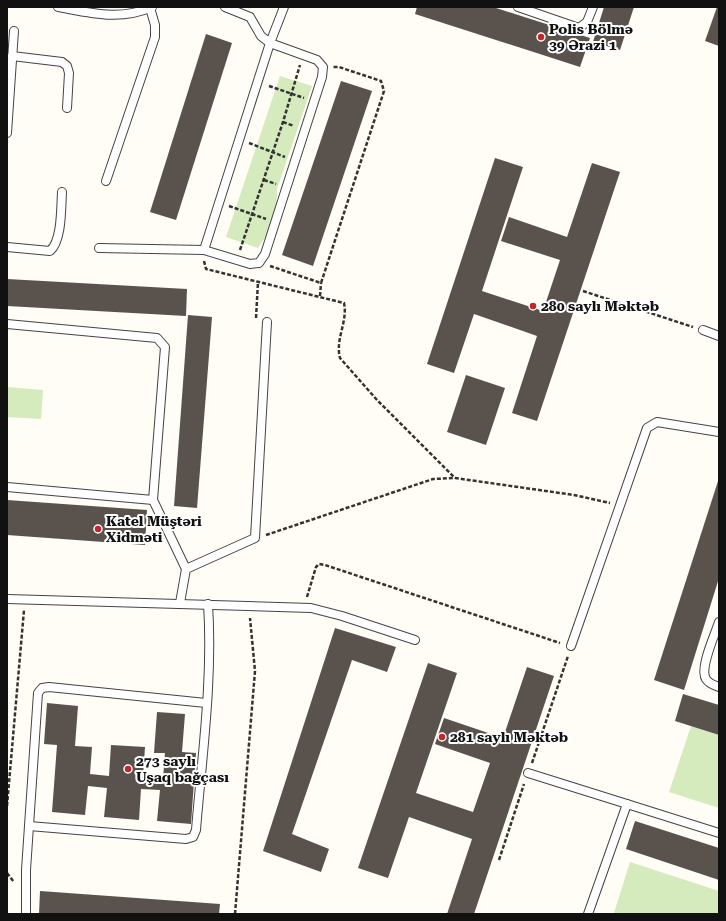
<svg xmlns="http://www.w3.org/2000/svg" width="726" height="921" viewBox="0 0 726 921" font-family="'Roboto Serif',serif">
<style>
.green{fill:#d5ebbd}
.building{fill:#5a524d}
.lines{fill:none;stroke-linecap:round;stroke-linejoin:round}
.service-casing{stroke:#444;stroke-width:10}
.path{stroke:#333;stroke-width:2.5;stroke-dasharray:4 2;stroke-linecap:butt}
.service{stroke:#fff;stroke-width:8}
.poi-dot{fill:#c4262e;stroke:#fff;stroke-width:1.5}
.labels{text-anchor:middle;dominant-baseline:central;stroke-width:4;stroke-linejoin:round;paint-order:stroke}
.poi-label{font-size:14px;font-weight:bold;fill:#111;stroke:#fff;text-anchor:start}
</style>
<rect width="100%" height="100%" fill="#fffdf5"/>
<g class="green">
<path d="M280,76L312,86L277,189L276,221L258,248L226,237Z"/>
<path d="M7,387L43,390L41,419L7,417Z"/>
<path d="M691,726L719,735V808L669,792Z"/>
<path d="M630,862L719,891V914L614,913Z"/>
</g>
<g class="building">
<path d="M417,7H493L590,38L580,67L415,14Z"/>
<path d="M604,7H634L620,50L593,42Z"/>
<path d="M717,7H719V46L705,41Z"/>
<path d="M206,34L232,43L176,220L150,212Z"/>
<path d="M341,81L372,91L313,266L282,255Z"/>
<path d="M495,158L523,167L482,291L543,311L560,260L501,241L509,217L567,237L592,163L620,172L537,421L512,413L537,336L474,314L454,373L427,364Z"/>
<path d="M7,279L187,289L186,316L7,306Z"/>
<path d="M188,315L212,317L197,508L174,506Z"/>
<path d="M466,375L505,388L486,445L447,432Z"/>
<path d="M719,478V578L684,690L654,680Z"/>
<path d="M7,500L147,510L145,545L7,535Z"/>
<path d="M335,628L396,647L387,672L352,660L292,834L329,849L321,872L263,851Z"/>
<path d="M428,663L457,673L416,793L473,812L490,763L435,744L444,718L503,738L527,667L554,676L474,914H447L472,839L409,817L388,878L358,868Z"/>
<path d="M683,694L719,705V735L675,721Z"/>
<path d="M47,703L78,706L75,746L92,747L90,774L109,776L111,745L145,747L143,777L163,779L165,753H154L157,712L185,714L182,752L196,753L191,824L157,821L160,790L141,789L139,820L104,817L107,788L88,786L85,815L52,812L57,745L44,744Z"/>
<path d="M635,821L719,848V880L626,849Z"/>
<path d="M40,891L220,904L219,914H39Z"/>
</g>
<g class="lines">
<g class="service-casing">
<g id="service">
<path d="M58,7C91,13 120,21 152,7"/>
<path d="M225,7L250,17L261,36L270,43L317,60L323,67L322,77L265,254L259,263L250,264L204,250L270,43L284,7"/>
<path d="M518,7L579,28L587,22L593,7"/>
<path d="M12,56L62,62L67,66L69,73L67,108"/>
<path d="M7,133L14,31"/>
<path d="M106,181L155,37V25L150,8"/>
<path d="M7,247L50,251C62,241 61,208 62,192"/>
<path d="M99,248L204,250"/>
<path d="M7,324L157,338L165,347L153,500L186,569"/>
<path d="M703,330L719,336"/>
<path d="M7,487L153,500"/>
<path d="M7,599L311,608L342,616L415,640"/>
<path d="M180,603L186,569L255,538L267,322"/>
<path d="M719,622C715,635 699,668 706,679C709,684 714,685 719,687"/>
<path d="M571,646L647,428L657,422L719,432"/>
<path d="M528,773L627,804"/>
<path d="M29,826L186,839L193,837L196,830C202,756 213,679 208,604"/>
<path d="M26,914V870L38,693L42,688L49,687L206,703"/>
<path d="M588,914L627,804L719,833"/>
</g>
</g>
<g class="path">
<path d="M269,86L304,98"/>
<path d="M283,122L294,126"/>
<path d="M249,143L285,157"/>
<path d="M264,180L276,184"/>
<path d="M229,206L266,219"/>
<path d="M240,250L283,122L300,65"/>
<path d="M204,261L206,269L344,303C348,322 335,339 340,358L377,400L455,478"/>
<path d="M270,266L321,283L384,91L381,81L339,67H333"/>
<path d="M583,291L693,327"/>
<path d="M320,296L321,283"/>
<path d="M256,318L258,282"/>
<path d="M266,535L433,479L455,478L574,495L610,503"/>
<path d="M307,597L316,567L319,564L325,565L560,643"/>
<path d="M532,763L568,656"/>
<path d="M7,806L24,610"/>
<path d="M499,860L524,784"/>
<path d="M7,873L14,882"/>
<path d="M235,914L255,671L250,618"/>
</g>
<use href="#service" class="service"/>
</g>
<g class="poi-dot">
<circle cx="541" cy="37" r="4"/>
<circle cx="533" cy="306" r="4"/>
<circle cx="98" cy="529" r="4"/>
<circle cx="442" cy="737" r="4"/>
<circle cx="128" cy="769" r="4"/>
</g>
<g class="labels">
<g class="poi-label">
<text x="549" y="29">Polis Bölmə<tspan x="549" dy="16">39 Ərazi 1</tspan></text>
<text x="541" y="306">280 saylı Məktəb</text>
<text x="106" y="521">Katel Müştəri<tspan x="106" dy="16">Xidməti</tspan></text>
<text x="450" y="737">281 saylı Məktəb</text>
<text x="136" y="761">273 saylı<tspan x="136" dy="16">Uşaq bağçası</tspan></text>
</g>
</g>
<rect width="726" height="921" fill="none" stroke="#111111" stroke-width="16"/>
</svg>
